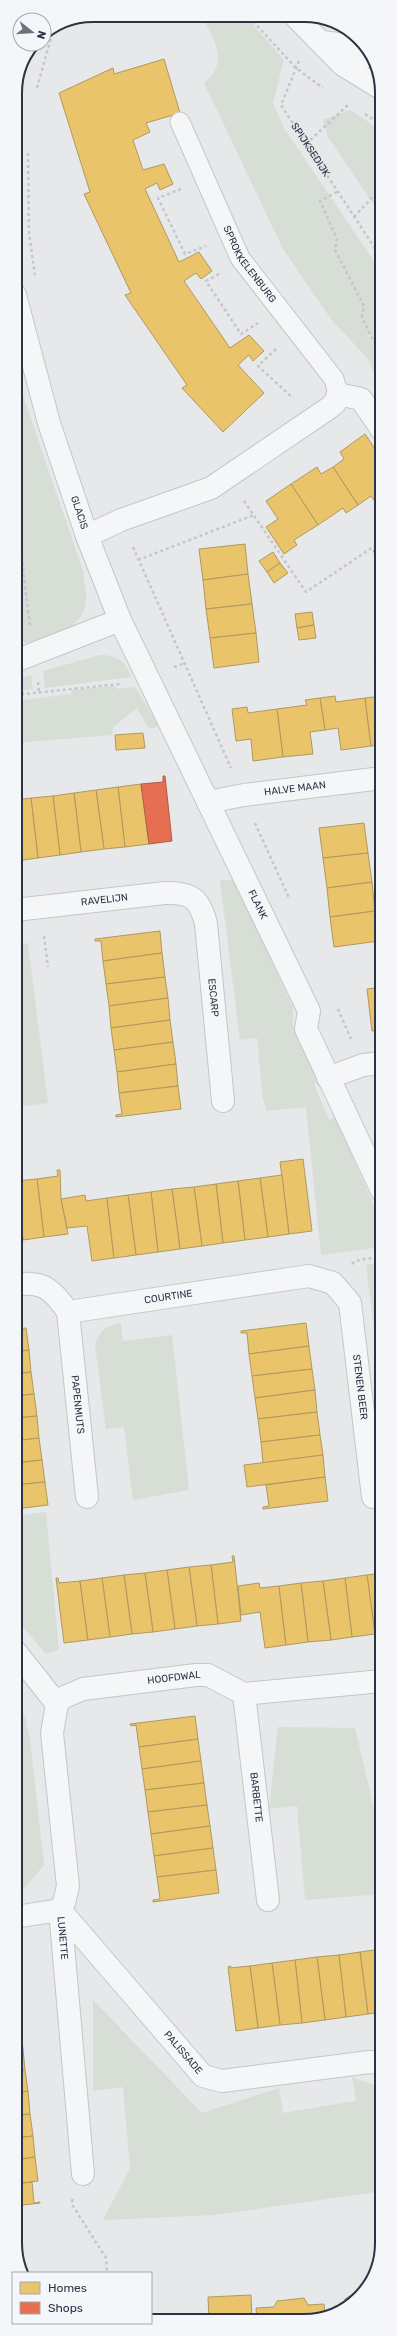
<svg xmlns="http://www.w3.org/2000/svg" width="397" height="2336" viewBox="0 0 397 2336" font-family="Rubik,sans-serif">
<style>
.green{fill:#d6ded6}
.homes{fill:#e9c46a;stroke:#b0995f}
.shops{fill:#e76f51;stroke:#af5d4d}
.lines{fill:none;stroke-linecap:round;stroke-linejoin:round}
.service-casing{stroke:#c4c6c8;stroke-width:21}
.minor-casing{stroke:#c4c6c8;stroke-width:24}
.tertiary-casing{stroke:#c4c6c8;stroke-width:24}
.path{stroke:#c5c6ca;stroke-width:2.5;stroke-dasharray:3 3;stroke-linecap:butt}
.service{stroke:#f5f6f7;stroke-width:19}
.minor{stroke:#f5f6f7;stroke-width:22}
.tertiary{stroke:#f5f6f7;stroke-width:22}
.labels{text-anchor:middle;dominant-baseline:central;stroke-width:4;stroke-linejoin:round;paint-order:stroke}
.street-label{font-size:10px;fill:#2b3445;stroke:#f4f6f9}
.rim{fill:none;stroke:#2b3445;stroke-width:2}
</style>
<rect width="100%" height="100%" fill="#e6e8ea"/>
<g class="green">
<path d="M202,16L246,17L284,60L273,103L284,128L382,273V403L377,396L381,392L368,359L331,319L283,249L204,83C230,63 214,39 202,16Z"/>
<path d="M350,110L382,131V217L328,137L323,120Z"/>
<path d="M15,372L83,571C84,580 86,590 86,599C85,630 49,638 25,643L15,631Z"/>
<path d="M100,655C116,655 126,661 131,677L45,688L43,671Z"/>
<path d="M31,675L33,689L15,691V680Z"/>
<path d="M115,686L118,689L135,687L159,726L149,729L137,708L113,727L112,735L15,743V701L71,694L72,690Z"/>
<path d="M220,880H234L293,1008V1024L318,1081L314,1084L329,1120L335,1117L382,1224V1247L321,1255L306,1107L267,1111L263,1100L257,1038L240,1040Z"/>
<path d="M28,943L48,1103L15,1107V945Z"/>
<path d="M382,1263V1393L366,1265Z"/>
<path d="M121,1323L123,1341L172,1335L189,1490L133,1500L124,1427L106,1429L95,1345C100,1330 106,1326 121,1323Z"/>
<path d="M46,1512L59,1650L46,1654L15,1617V1516Z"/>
<path d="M15,1701L26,1718L30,1740L44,1865L22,1891L15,1894Z"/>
<path d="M278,1727L355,1728L382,1843V1894L305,1900L297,1806L269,1809Z"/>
<path d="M93,2000L202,2113L279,2088L283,2113L356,2101L352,2077L382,2088V2191L215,2215L103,2220L130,2168L123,2087L93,2091Z"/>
</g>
<g class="homes">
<path d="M164,59L180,113L146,123L150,132L133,140L143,170L164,164L173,184L160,190L157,183L145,189L179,262L199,252L212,271L201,279L196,273L184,281L230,348L249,335L264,351L253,361L249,355L238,365L264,393L223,432L182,388L187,385L125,295L131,293L84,194L90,192L59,93L113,68L114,74Z"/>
<path d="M365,434L382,459V499L376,503L371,496L358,505L333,467L344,459L340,452Z"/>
<path d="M317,467L321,474L333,467L358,505L346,513L343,508L318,525L291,484Z"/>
<path d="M291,484L318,525L294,540L297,545L284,554L266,527L278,519L266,501Z"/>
<path d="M245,544L248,574L203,580L199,549Z"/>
<path d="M382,545V564L373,551Z"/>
<path d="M273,552L280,563L267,572L259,561Z"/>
<path d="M280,563L288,573L274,583L267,572Z"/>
<path d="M248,574L252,604L206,609L203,580Z"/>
<path d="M252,604L256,633L210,638L206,609Z"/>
<path d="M312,612L314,625L297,628L295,614Z"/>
<path d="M314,625L316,638L299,640L297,628Z"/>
<path d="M256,633L259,662L214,668L210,638Z"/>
<path d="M382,658V674L374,663Z"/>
<path d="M335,696L336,702L365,698L371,746L341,750L338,728L325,730L320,698Z"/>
<path d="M382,696V745L371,746L365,698Z"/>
<path d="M320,698L325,730L310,732L313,754L283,757L277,709L307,705L305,700Z"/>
<path d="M247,707L248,713L277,709L283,757L253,761L251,739L236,741L232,709Z"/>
<path d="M143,733L145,748L116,750L115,735Z"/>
<path d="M141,784L149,844L125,847L118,787Z"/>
<path d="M118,787L125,847L104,849L96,790Z"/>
<path d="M96,790L104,849L81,852L74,793Z"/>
<path d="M74,793L81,852L60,855L53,796Z"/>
<path d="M53,796L60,855L38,858L31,798Z"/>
<path d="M31,798L38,858L16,861L15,800Z"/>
<path d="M364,823L368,853L323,858L319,828Z"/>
<path d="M368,853L372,882L327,888L323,858Z"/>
<path d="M372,882L375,911L330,917L327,888Z"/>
<path d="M375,911L379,941L334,947L330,917Z"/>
<path d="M160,931L162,953L103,961L101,941H95V939Z"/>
<path d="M162,953L165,977L106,984L103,961Z"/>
<path d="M165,977L168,998L109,1006L106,984Z"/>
<path d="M382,987V1030L372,1031L367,989Z"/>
<path d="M168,998L170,1020L111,1028L109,1006Z"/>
<path d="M170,1020L173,1042L114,1050L111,1028Z"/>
<path d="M173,1042L176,1064L117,1072L114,1050Z"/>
<path d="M176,1064L178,1086L119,1093L117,1072Z"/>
<path d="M178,1086L181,1109L116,1117V1115L122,1114L119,1093Z"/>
<path d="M303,1159L312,1231L289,1234L280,1162Z"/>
<path d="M57,1170H60L61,1199L68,1234L44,1237L37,1179L58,1176Z"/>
<path d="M282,1175L289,1234L268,1237L260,1178Z"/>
<path d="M260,1178L268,1237L245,1240L238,1181Z"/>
<path d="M37,1179L44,1237L23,1240L16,1181Z"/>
<path d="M15,1181L23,1240L15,1241Z"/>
<path d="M238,1181L245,1240L223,1243L216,1184Z"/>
<path d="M216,1184L223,1243L202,1246L194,1187Z"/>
<path d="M194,1187L202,1246L180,1249L172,1189Z"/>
<path d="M172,1189L180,1249L158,1252L151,1192Z"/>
<path d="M151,1192L158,1252L136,1255L128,1195Z"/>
<path d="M85,1195L86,1201L107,1198L114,1258L92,1261L87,1226L67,1228L61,1199Z"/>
<path d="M128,1195L136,1255L114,1258L107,1198Z"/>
<path d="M306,1323L309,1346L249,1354L247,1333H241V1331Z"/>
<path d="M26,1328L29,1350L15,1352V1329Z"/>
<path d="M309,1346L312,1369L252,1376L249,1354Z"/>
<path d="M29,1350L31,1372L15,1374V1352Z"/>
<path d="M312,1369L315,1390L255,1398L252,1376Z"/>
<path d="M31,1372L34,1394L15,1396V1374Z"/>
<path d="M315,1390L317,1412L258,1419L255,1398Z"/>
<path d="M34,1394L37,1416L15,1418V1396Z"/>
<path d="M317,1412L320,1435L261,1442L258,1419Z"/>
<path d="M37,1416L39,1438L15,1441V1418Z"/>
<path d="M320,1435L323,1455L263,1463L261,1442Z"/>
<path d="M39,1438L42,1460L15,1463V1441Z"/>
<path d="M323,1455L325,1477L247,1487L244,1465Z"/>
<path d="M42,1460L45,1482L15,1485V1463Z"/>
<path d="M325,1477L328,1501L263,1509V1507L269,1506L266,1485Z"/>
<path d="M45,1482L48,1505L15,1509V1485Z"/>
<path d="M232,1556H234L241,1621L218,1624L211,1565L233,1562Z"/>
<path d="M211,1565L218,1624L197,1626L189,1567Z"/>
<path d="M189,1567L197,1626L175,1629L167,1570Z"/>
<path d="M167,1570L175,1629L153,1632L145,1573Z"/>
<path d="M145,1573L153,1632L132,1634L124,1575Z"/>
<path d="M382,1573V1633L375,1634L367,1575Z"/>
<path d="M124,1575L132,1634L110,1637L102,1578Z"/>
<path d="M367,1575L375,1634L352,1637L345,1578Z"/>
<path d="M56,1578H58L59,1583L80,1581L88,1640L64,1643Z"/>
<path d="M102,1578L110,1637L88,1640L80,1581Z"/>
<path d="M345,1578L352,1637L331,1640L323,1581Z"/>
<path d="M323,1581L331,1640L308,1642L301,1583Z"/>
<path d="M259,1583L260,1588L279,1586L286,1645L265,1648L260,1612L241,1615L238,1586Z"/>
<path d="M301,1583L308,1642L286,1645L279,1586Z"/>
<path d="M195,1716L198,1739L139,1747L136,1725L131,1726L130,1724Z"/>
<path d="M198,1739L201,1761L142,1769L139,1747Z"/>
<path d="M201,1761L204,1783L145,1790L142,1769Z"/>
<path d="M204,1783L207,1805L148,1812L145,1790Z"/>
<path d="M207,1805L210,1826L151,1834L148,1812Z"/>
<path d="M210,1826L213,1848L154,1856L151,1834Z"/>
<path d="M213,1848L216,1870L157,1877L154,1856Z"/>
<path d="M216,1870L219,1893L153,1902V1900L160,1899L157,1877Z"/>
<path d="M382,1949V2012L368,2014L360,1952Z"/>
<path d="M360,1952L368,2014L346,2017L339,1955Z"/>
<path d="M339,1955L346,2017L325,2020L317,1957Z"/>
<path d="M317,1957L325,2020L302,2023L295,1960Z"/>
<path d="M295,1960L302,2023L280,2025L272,1963Z"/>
<path d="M272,1963L280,2025L258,2028L250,1966Z"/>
<path d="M231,1966L230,1968L250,1966L258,2028L236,2031L228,1967Z"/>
<path d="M15,2005H18L20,2026H15Z"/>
<path d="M15,2026H20L23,2049L15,2050Z"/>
<path d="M23,2049L25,2070L15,2071V2050Z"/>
<path d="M25,2070L28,2091L15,2093V2071Z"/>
<path d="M28,2091L30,2114L15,2116V2093Z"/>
<path d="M30,2114L33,2136L15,2138V2116Z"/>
<path d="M33,2136L35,2157L15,2160V2138Z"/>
<path d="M35,2157L38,2181L15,2184V2160Z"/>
<path d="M32,2182L34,2203L40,2202V2203L15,2206V2184Z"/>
<path d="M353,2294L361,2295L344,2305L345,2299Z"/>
<path d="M251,2295L252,2320H209L208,2297Z"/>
<path d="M304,2298L308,2305L324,2304L325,2314L310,2321L257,2320L256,2308L274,2307L277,2301Z"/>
<path d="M178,2314L179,2319H160L159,2315Z"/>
</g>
<path class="shops" d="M163,776H165L172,841L149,844L141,784L163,782Z"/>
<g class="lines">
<g class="service-casing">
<g id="service">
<path id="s2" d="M180,122L240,258L334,379L338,394"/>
</g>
</g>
<g class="minor-casing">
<g id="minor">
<path d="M87,536L121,520L211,488L329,408L335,403L338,394L361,399L382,430"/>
<path id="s3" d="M120,620L309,1011L306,1029L382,1191"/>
<path id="s4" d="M208,802L244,795L382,778"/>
<path id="s5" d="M15,910L165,893C190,892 200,898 206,924L223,1101"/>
<path d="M328,1078L363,1065L382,1063"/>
<path id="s6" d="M15,1285C43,1280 53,1290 68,1312L309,1276L333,1283L350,1303L373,1497"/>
<path id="s7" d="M68,1312L87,1497"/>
<path id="s8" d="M15,1651L57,1704L62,1698L83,1689L196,1675H208L244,1694L382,1681"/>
<path id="s9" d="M244,1694L268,1900"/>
<path id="s10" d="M57,1704L52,1733L68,1886L64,1903L60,1910L83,2174"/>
<path id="s11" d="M15,1917L60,1910L203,2076L222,2081L369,2062L382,2063"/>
</g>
</g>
<g class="tertiary-casing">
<g id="tertiary">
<path d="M296,17L343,65L382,89"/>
<path d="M322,42L346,45L369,56"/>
<path id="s12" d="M15,295L49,423L87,536L120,620L15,661"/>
</g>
</g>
<g class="path">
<path d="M249,17L296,68L323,88"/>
<path id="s1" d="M299,61L281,105L382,259"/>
<path d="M37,88L54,27"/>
<path d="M365,114L382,125"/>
<path d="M306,144L349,104"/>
<path d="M28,153L29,233L35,275"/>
<path d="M181,189L158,198L185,254L206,246"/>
<path d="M337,192L320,201L337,239L335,250L364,306L362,317L382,358"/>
<path d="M354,217L382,187"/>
<path d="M219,274L206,281L241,334L258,323"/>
<path d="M276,349L258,366L293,398"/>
<path d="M244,501L306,592L382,541"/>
<path d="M15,503L30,626"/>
<path d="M133,547L231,768"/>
<path d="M138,560L254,515"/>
<path d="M174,667L185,663"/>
<path d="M38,682L39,692"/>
<path d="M15,695L120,684"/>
<path d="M255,823L289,898"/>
<path d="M44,936L48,967"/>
<path d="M338,1009L351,1039"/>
<path d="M376,1093L382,1107"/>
<path d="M352,1264L355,1261L382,1256"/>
<path d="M72,2199L73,2206L106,2258L107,2273"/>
</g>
<use href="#service" class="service"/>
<use href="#minor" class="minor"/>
<use href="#tertiary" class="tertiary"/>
</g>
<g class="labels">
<g class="street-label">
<text stroke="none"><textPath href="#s1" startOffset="101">SPIJKSEDIJK</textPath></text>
<text stroke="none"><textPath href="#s2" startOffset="159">SPROKKELENBURG</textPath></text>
<text stroke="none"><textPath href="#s12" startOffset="227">GLACIS</textPath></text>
<text stroke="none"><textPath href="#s4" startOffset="88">HALVE MAAN</textPath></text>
<text stroke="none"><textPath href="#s5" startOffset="90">RAVELIJN</textPath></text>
<text stroke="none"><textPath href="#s3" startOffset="316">FLANK</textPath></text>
<text stroke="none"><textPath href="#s5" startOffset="283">ESCARP</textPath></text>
<text stroke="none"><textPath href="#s6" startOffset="166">COURTINE</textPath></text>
<text stroke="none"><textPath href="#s6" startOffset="444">STENEN BEER</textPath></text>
<text stroke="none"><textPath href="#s7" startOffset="93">PAPENMUTS</textPath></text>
<text stroke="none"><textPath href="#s8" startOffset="190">HOOFDWAL</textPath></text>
<text stroke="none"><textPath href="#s9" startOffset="104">BARBETTE</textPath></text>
<text stroke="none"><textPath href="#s10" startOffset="237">LUNETTE</textPath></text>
<text stroke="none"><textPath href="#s11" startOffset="234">PALISSADE</textPath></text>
</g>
</g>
<path d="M0 0H397V2336H0ZM93 22H304A71 71 0 0 1 375 93V2243A71 71 0 0 1 304 2314H93A71 71 0 0 1 22 2243V93A71 71 0 0 1 93 22Z" fill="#f4f6f9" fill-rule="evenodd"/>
<path class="rim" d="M93 22H304A71 71 0 0 1 375 93V2243A71 71 0 0 1 304 2314H93A71 71 0 0 1 22 2243V93A71 71 0 0 1 93 22Z"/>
<rect x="12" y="2272" width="140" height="52" fill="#f4f6f9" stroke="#a4a8b1"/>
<rect x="20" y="2282" width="20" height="12" fill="#e9c46a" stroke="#a4a8b1"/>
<text x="48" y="2292" font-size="12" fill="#2b3445">Homes</text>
<rect x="20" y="2302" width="20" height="12" fill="#e76f51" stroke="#a4a8b1"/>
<text x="48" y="2312" font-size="12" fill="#2b3445">Shops</text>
<g transform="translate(32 32) rotate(107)"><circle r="19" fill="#f4f6f9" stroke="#a4a8b1"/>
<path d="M0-3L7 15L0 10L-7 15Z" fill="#6c737f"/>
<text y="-6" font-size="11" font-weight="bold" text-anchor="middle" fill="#2b3445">N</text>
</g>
</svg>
